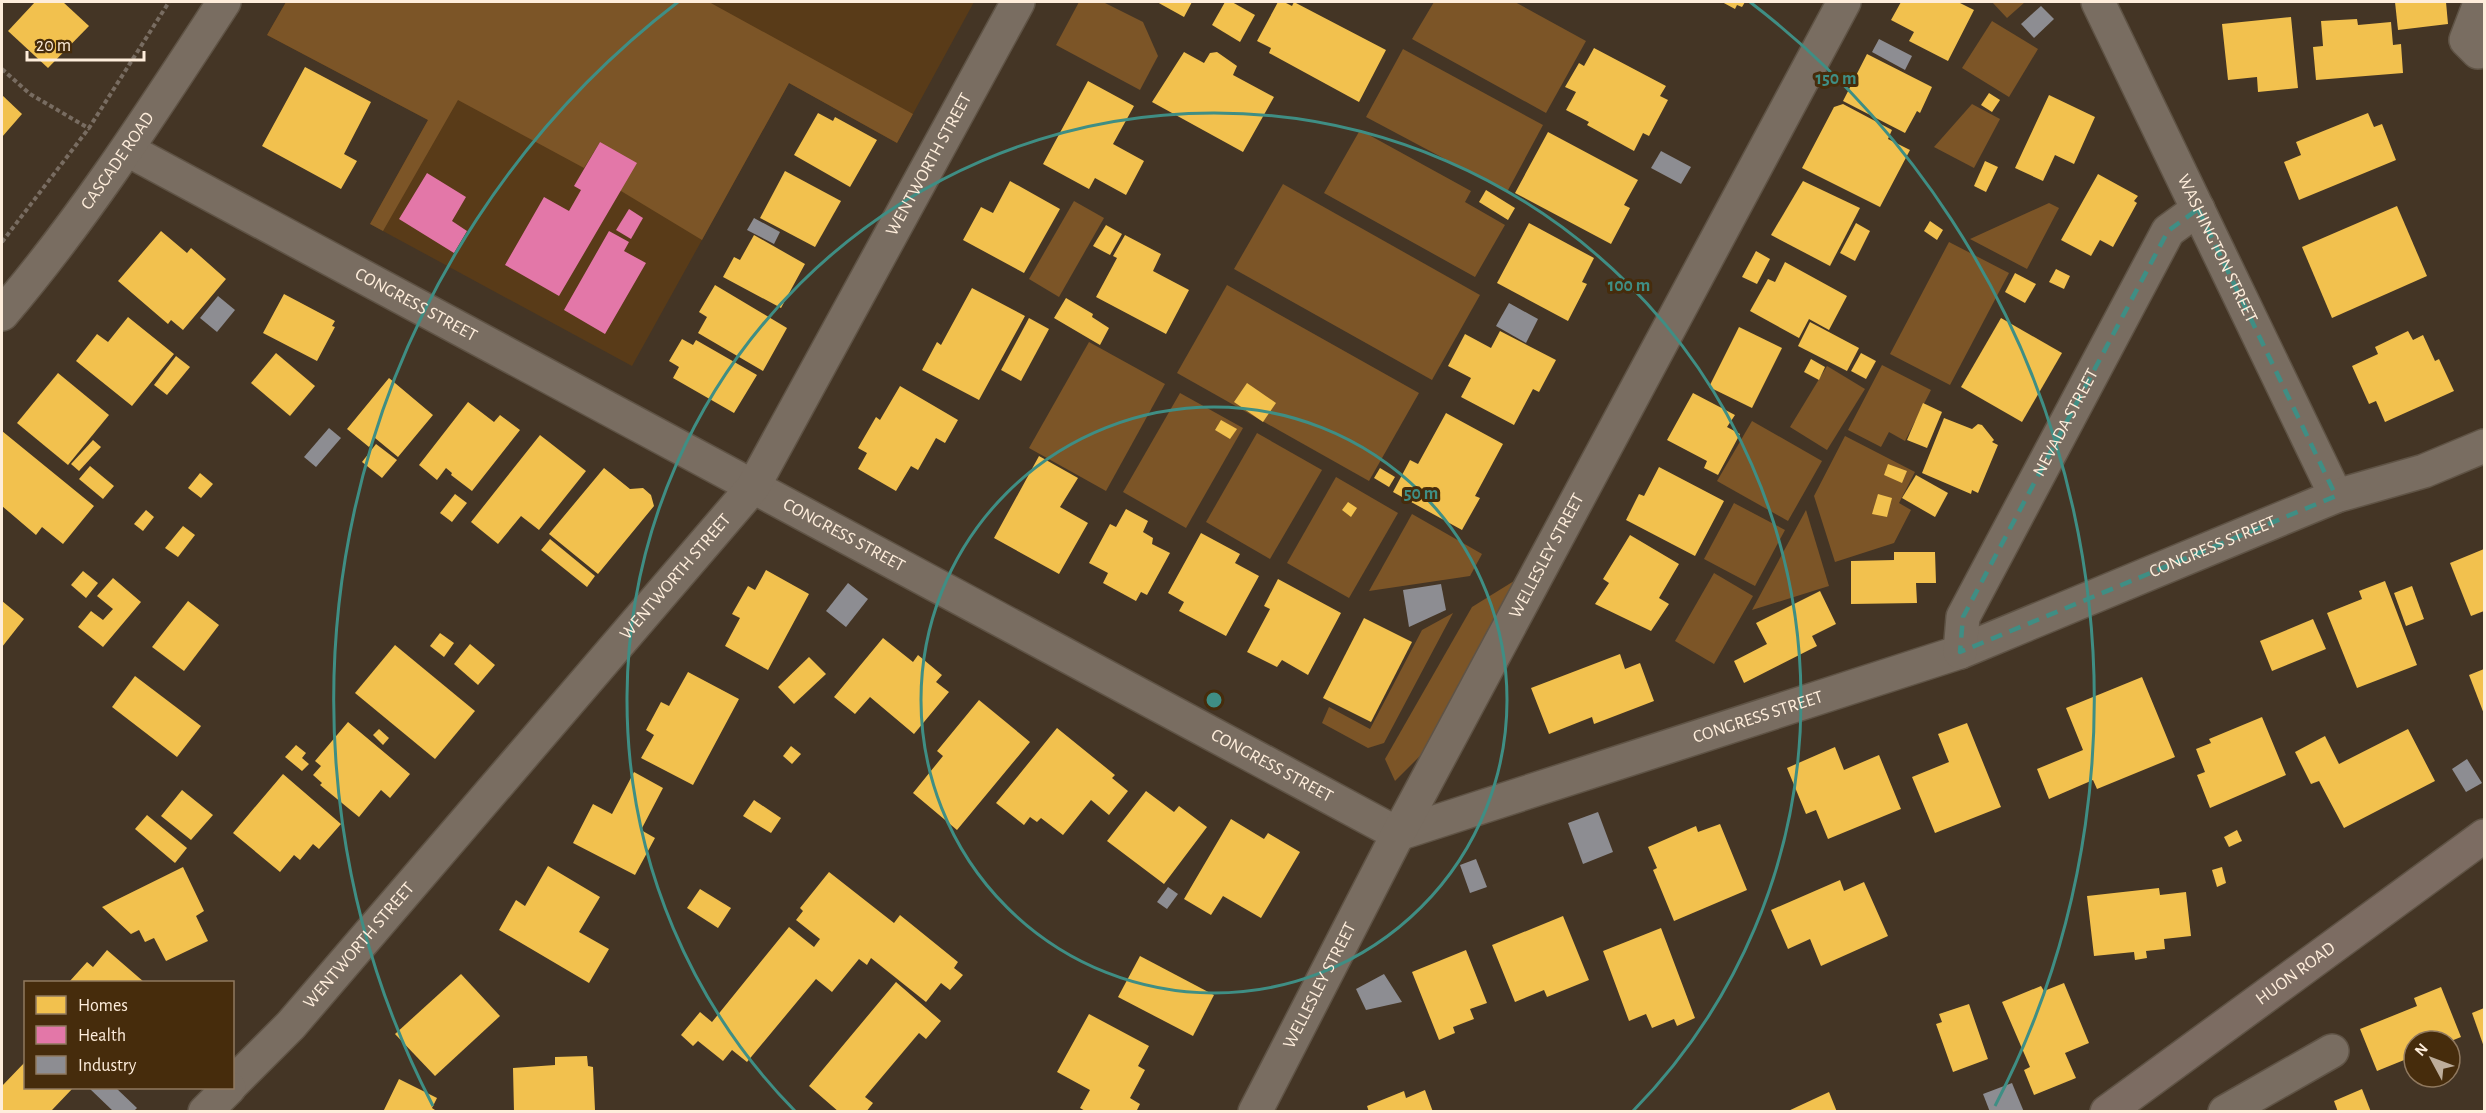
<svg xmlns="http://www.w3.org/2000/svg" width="2486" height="1113" viewBox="0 0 2486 1113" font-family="'Alegreya Sans',sans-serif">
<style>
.built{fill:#593b18}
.green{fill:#7c5527}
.homes{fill:#f2c14e}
.health{fill:#e377a8}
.industry{fill:#8d8d92}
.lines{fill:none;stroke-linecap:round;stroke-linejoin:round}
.minor-casing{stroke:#5f5345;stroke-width:36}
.major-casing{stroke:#5f5345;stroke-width:36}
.path{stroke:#786c61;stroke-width:4;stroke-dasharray:4.5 3;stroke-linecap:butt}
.minor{stroke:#796d61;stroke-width:33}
.major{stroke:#7c6c62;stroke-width:33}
.marked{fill:none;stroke:#3f8e84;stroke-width:4.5;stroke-dasharray:12 8;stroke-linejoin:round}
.ring{fill:none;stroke:#3f8e84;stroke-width:3}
.labels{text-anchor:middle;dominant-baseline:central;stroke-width:6;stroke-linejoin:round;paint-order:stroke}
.street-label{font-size:18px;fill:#feeddb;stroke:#462c0c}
.centre{fill:#3f8e84;stroke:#462c0c;stroke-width:3}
.ring-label{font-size:18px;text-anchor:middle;font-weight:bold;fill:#3f8e84;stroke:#462c0c;stroke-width:6;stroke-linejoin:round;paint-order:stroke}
</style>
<rect width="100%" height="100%" fill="#443525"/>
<path class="built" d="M286,2H974L897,143L789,83L632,366L370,224L428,120L267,35Z"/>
<g class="green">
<path d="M286,2H709L913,114L897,143L789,83L702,240L621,191L600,142L584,168L458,100L383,231L370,224L428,120L267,35Z"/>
<path d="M1079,2H1103L1143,22L1158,56L1140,90L1056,45Z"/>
<path d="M1434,2H1515L1586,41L1546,113L1412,39Z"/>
<path d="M1992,2H2025L2007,18Z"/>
<path d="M1992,21L2038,49L2009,97L1962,68Z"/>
<path d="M1403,49L1543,125L1507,192L1366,117Z"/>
<path d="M1972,104L2000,119L1974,168L1934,147Z"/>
<path d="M1360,130L1471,191L1465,202L1505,225L1475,277L1324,193Z"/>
<path d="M1283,184L1480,295L1432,380L1234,269Z"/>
<path d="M1074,201L1104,218L1059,297L1029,279Z"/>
<path d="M2049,203L2059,208L2027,269L1970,239Z"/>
<path d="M1949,242L2009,273L1950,385L1890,354Z"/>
<path d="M1227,285L1419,393L1369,481L1177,373Z"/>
<path d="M1089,342L1165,384L1106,491L1029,448Z"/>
<path d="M1882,365L1931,390L1905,441L1889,432L1881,447L1848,430Z"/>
<path d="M1827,366L1865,389L1827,450L1790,427Z"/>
<path d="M1180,393L1243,428L1186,528L1123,492Z"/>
<path d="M1752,421L1822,461L1788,521L1717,481Z"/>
<path d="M1257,433L1322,470L1270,559L1206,522Z"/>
<path d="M1845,436L1915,472L1899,503L1911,510L1894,543L1835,562L1814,496Z"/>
<path d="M1336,477L1398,513L1349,598L1287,563Z"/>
<path d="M1734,503L1785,530L1755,586L1704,559Z"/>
<path d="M1806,510L1829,586L1752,610Z"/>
<path d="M1412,514L1482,554L1470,576L1369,591Z"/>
<path d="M1714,573L1753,596L1714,664L1675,641Z"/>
<path d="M1514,581L1422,754L1395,781L1385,759L1472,607Z"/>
<path d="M1453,613L1384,743L1368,748L1322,723L1329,707L1370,729L1422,630Z"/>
</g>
<g class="homes">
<path d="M35,2H63L89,26L48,68L8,31Z"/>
<path d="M1157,2H1192L1184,17Z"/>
<path d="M1225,2H1232L1255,15L1240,42L1212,25Z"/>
<path d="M1278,2H1284L1292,6L1294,2L1386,50L1359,102L1269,53L1271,48L1257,41Z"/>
<path d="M1722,2H1745L1742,7L1737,5L1735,9Z"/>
<path d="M1901,2H1958L1974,10L1948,61L1909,41L1914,32L1891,20Z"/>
<path d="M2395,2H2446L2448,24L2398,30Z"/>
<path d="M2291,17L2298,88L2258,92L2257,77L2228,80L2222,24Z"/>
<path d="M2357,19L2358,25L2391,22L2393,45L2401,44L2403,73L2316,80L2313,47L2323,46L2321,21Z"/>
<path d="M1594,48L1666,86L1660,96L1668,100L1649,136L1643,133L1634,151L1587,125L1589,122L1566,110L1576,92L1565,87L1579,63L1584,66Z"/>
<path d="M1184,52L1204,63L1210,53L1217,52L1237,66L1233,75L1274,97L1243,152L1152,102Z"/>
<path d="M1867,54L1932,87L1920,113L1917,111L1905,133L1843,101Z"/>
<path d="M305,67L371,102L344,154L357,161L341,189L262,146Z"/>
<path d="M1088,81L1134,106L1113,144L1144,161L1126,195L1095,178L1089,189L1043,164Z"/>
<path d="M1989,93L2000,100L1992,112L1981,105Z"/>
<path d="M2,95L22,114L2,137Z"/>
<path d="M2049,95L2095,117L2074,164L2055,155L2043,181L2015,168Z"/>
<path d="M1843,104L1892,130L1888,139L1910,150L1880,207L1802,168L1834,107Z"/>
<path d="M818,113L833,121L835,117L877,140L850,187L794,155Z"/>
<path d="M2368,113L2374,127L2382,124L2396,160L2299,200L2284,162L2301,155L2296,142Z"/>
<path d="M1548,132L1638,180L1624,205L1630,208L1611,244L1515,193Z"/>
<path d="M1985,161L1998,167L1986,192L1974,186Z"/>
<path d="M785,171L841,201L815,247L760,218Z"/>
<path d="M2098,174L2138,196L2134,201L2137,203L2113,247L2100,240L2091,256L2061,240Z"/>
<path d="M1010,181L1060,209L1024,273L963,240L981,207L993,213Z"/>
<path d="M1803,181L1860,208L1830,266L1771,235Z"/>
<path d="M1486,190L1515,208L1508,220L1479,202Z"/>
<path d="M2397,206L2427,276L2332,318L2302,247Z"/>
<path d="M1930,221L1943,230L1937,240L1924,231Z"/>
<path d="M1529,223L1594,258L1582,282L1587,284L1568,321L1497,283Z"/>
<path d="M1856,223L1870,231L1855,261L1840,253Z"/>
<path d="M1106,225L1122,234L1110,255L1093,246Z"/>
<path d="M161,231L187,253L191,248L226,279L183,330L171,320L168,324L118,281Z"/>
<path d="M754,235L805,264L781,308L723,277L734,257L740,260Z"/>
<path d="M1125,235L1161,254L1153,271L1189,290L1166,334L1096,297L1117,258L1113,256Z"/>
<path d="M1756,251L1770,259L1757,284L1742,277Z"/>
<path d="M1785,262L1847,296L1829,330L1809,319L1799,338L1750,311L1768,279L1775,282Z"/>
<path d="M2056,269L2070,276L2064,289L2049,282Z"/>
<path d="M2015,273L2036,284L2025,303L2005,292Z"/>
<path d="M715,285L787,328L763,371L698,333L707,317L699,312Z"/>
<path d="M972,288L1025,316L979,400L922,370L937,342L941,345Z"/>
<path d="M284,294L335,321L332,326L335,327L317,361L263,333Z"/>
<path d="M1066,298L1093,314L1092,317L1109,328L1100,345L1054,318Z"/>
<path d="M128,317L174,354L132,406L76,361L97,334L108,342Z"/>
<path d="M1029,318L1049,329L1021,381L1001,370Z"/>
<path d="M2001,318L2062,353L2022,422L1961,387Z"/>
<path d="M1810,322L1859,348L1847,371L1798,346Z"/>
<path d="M1739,327L1782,348L1752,408L1709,387Z"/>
<path d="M1500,331L1556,360L1539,392L1533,389L1514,425L1461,397L1471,378L1448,366L1465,334L1491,348Z"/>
<path d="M2408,331L2413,340L2423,335L2435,361L2439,359L2454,391L2385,422L2376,401L2369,404L2352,366L2378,354L2375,347Z"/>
<path d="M682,339L693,345L696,340L757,375L734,413L673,378L679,367L669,361Z"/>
<path d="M276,353L315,386L290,416L251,383Z"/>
<path d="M1861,353L1876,361L1866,379L1851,371Z"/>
<path d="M176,356L190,367L167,395L154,385Z"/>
<path d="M1811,359L1825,367L1819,380L1804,372Z"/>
<path d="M58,373L109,415L68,465L17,423Z"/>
<path d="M389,378L433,415L398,457L375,438L369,447L347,429Z"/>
<path d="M1247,383L1276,403L1263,422L1234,402Z"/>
<path d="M900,386L958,420L945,443L936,438L918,470L911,466L896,491L858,469L867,453L858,448L876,417L880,420Z"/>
<path d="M1693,393L1735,415L1727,427L1740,434L1718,475L1704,468L1707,461L1667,440Z"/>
<path d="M468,402L494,422L500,415L520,430L472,491L451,475L452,473L446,468L437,480L419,465Z"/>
<path d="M1923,403L1942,412L1927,448L1907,440Z"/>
<path d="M1446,413L1503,444L1475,496L1480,498L1462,530L1393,492L1410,460L1418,464Z"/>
<path d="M1944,418L1972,429L1978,424L1982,425L1994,440L1992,442L1998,445L1978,493L1972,490L1971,494L1922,473Z"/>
<path d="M1221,420L1237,429L1230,439L1215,430Z"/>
<path d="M2,431L94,506L63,544L42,527L36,535L2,506Z"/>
<path d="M540,435L586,471L539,530L521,516L498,544L471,522Z"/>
<path d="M93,440L101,447L79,471L71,464Z"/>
<path d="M376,444L397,460L382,478L362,462Z"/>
<path d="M1039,456L1078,478L1060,507L1088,523L1059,574L994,538Z"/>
<path d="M1888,464L1907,471L1902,483L1884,475Z"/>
<path d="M90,466L114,486L103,499L79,479Z"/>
<path d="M1659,467L1724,501L1695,556L1626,520L1639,494L1644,496Z"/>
<path d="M604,468L630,489L643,488L651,495L654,506L598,574L549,534Z"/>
<path d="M1380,468L1395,477L1389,487L1374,478Z"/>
<path d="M200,473L213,484L201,498L188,488Z"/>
<path d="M1916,475L1948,493L1935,517L1902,498Z"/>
<path d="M455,494L467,503L452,522L440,513Z"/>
<path d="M1878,494L1892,498L1887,517L1872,514Z"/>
<path d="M1348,502L1357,508L1351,517L1342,510Z"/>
<path d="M1126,509L1148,521L1143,532L1153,538L1152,544L1170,553L1147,595L1141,592L1136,601L1103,583L1108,573L1089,563L1110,524L1116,527Z"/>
<path d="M146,510L154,517L143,531L134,524Z"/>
<path d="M183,526L195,535L178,557L165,548Z"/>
<path d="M1201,533L1240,554L1235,563L1259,576L1226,636L1179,611L1184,602L1168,593Z"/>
<path d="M1630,535L1679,564L1659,598L1669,604L1651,631L1595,604L1609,583L1603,579Z"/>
<path d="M550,539L595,576L587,587L541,550Z"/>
<path d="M2484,549V611L2471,616L2450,563Z"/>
<path d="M1894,552H1935L1936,583H1916L1917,603L1851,604V561L1894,560Z"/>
<path d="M766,570L809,594L768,670L725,646L740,618L732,614L748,586L755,590Z"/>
<path d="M83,571L98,583L86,598L71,585Z"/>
<path d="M113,578L141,602L103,647L78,627L91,611L103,620L113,609L97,596Z"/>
<path d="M1278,579L1341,613L1308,675L1282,660L1277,667L1247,652L1270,609L1264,606Z"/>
<path d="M2385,581L2417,665L2357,688L2327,613L2362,599L2359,591Z"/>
<path d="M2412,586L2424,619L2406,626L2394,593Z"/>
<path d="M1820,591L1836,624L1812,636L1817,646L1744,683L1734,661L1767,644L1756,623Z"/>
<path d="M2,601L24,619L2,647Z"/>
<path d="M188,601L219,625L184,671L152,647Z"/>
<path d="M1364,618L1412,642L1371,722L1323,698Z"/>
<path d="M2313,619L2326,649L2272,671L2260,641Z"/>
<path d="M440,633L454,643L444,657L430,646Z"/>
<path d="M883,638L913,662L918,655L942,675L936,682L949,692L914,734L870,697L855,714L834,697Z"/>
<path d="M470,644L495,665L478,685L454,664Z"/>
<path d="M395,645L475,711L435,759L355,693Z"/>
<path d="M1620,654L1625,669L1640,663L1654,701L1594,724L1592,717L1549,734L1531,688Z"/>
<path d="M809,657L826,674L794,704L778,687Z"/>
<path d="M2484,669V714L2469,675Z"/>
<path d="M688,672L739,699L693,785L641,758L654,735L646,730L661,702L669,706Z"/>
<path d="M135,676L201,726L177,757L112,707Z"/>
<path d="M2142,677L2175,757L2097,789L2093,780L2049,799L2037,769L2083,750L2066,708Z"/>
<path d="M979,700L1030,742L957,830L913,793L943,756L937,751Z"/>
<path d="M2262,717L2286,775L2210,808L2197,775L2205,772L2196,749L2211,743L2209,739Z"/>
<path d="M348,722L410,774L390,798L381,790L359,817L320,785L322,783L313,775L321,766L315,761Z"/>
<path d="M1967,723L2001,807L1935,833L1912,777L1949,762L1938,734Z"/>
<path d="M1057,728L1115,775L1112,778L1128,791L1109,815L1091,800L1063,835L1041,818L1037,822L1030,817L1024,825L996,803Z"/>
<path d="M379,729L389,738L383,745L373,735Z"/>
<path d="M2408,729L2435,781L2344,828L2319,781L2311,784L2295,752L2325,736L2339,764Z"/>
<path d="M296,745L306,753L302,758L309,764L302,771L285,757Z"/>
<path d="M791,746L801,754L792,764L783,756Z"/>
<path d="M1835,747L1844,770L1879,755L1901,809L1828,839L1816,810L1806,814L1787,768Z"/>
<path d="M634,772L663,788L641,830L655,838L635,875L573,843L593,804L612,814Z"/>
<path d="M283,774L341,824L319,849L313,844L300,860L294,855L280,872L233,833Z"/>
<path d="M182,790L213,815L191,840L161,816Z"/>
<path d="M1146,791L1174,812L1179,806L1207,827L1164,884L1107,841Z"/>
<path d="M754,800L781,818L771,833L743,816Z"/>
<path d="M147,815L187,848L175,863L135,829Z"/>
<path d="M1231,819L1264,839L1268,833L1300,852L1261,918L1223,896L1211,915L1184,899Z"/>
<path d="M1720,824L1747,890L1674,921L1653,870L1657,868L1648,847L1696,826L1698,832Z"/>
<path d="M2237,830L2242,841L2229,847L2224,837Z"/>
<path d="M548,866L600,897L579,932L609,949L589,983L499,930L516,900L525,906Z"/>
<path d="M183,867L204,911L196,916L208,941L166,961L154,938L145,942L139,930L131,934L102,907Z"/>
<path d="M2222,867L2226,883L2217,887L2212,870Z"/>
<path d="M829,872L894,923L900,915L958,962L954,968L963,975L950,990L941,983L926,1002L871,958L867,965L859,959L832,992L816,979L747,1062L732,1050L723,1061L698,1041L693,1046L681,1035L700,1012L712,1022L789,927L814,947L820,939L796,920L803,911L800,908Z"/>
<path d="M1840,880L1844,891L1864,882L1888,936L1821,966L1810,939L1788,949L1771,910Z"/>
<path d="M2159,888L2160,895L2186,892L2191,936L2164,939L2165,949L2146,951L2147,958L2135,960L2134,952L2094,956L2087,896Z"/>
<path d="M700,889L731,908L718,928L687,908Z"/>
<path d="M1563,916L1589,980L1547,997L1544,990L1515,1002L1492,945Z"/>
<path d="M1661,928L1695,1018L1677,1026L1674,1019L1652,1028L1646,1014L1629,1021L1603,951Z"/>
<path d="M107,950L144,982H69L87,962L93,967Z"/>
<path d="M1466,950L1487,1003L1470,1009L1474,1019L1453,1027L1455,1033L1439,1040L1412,972Z"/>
<path d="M1140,956L1214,995L1193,1036L1118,997Z"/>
<path d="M461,974L500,1016L435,1076L395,1034Z"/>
<path d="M896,982L941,1021L926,1039L919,1033L865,1097L873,1103L866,1112H839L809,1086Z"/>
<path d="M2064,983L2089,1043L2065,1053L2076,1078L2034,1095L2024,1070L2030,1067L2002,1002L2041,986L2044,991Z"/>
<path d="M2441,987L2461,1037L2451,1041H2414V1056L2377,1071L2360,1029L2417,1006L2414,998Z"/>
<path d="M1969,1004L1988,1059L1953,1072L1936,1024L1942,1022L1939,1014Z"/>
<path d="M2484,1008V1047L2472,1013Z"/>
<path d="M1089,1014L1149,1046L1138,1066L1145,1070L1130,1098L1140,1104L1136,1112H1087L1080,1108L1090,1090L1057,1072Z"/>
<path d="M587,1056L588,1066L593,1067L595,1110L514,1112L513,1068L555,1065V1057Z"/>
<path d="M26,1061V1088H73L52,1110L54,1112L2,1110V1086Z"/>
<path d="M399,1079L437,1098L432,1108L438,1112H383Z"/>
<path d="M2362,1089L2371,1112H2338L2334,1101Z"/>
<path d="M1425,1090L1433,1112H1369L1367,1106L1404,1091L1406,1098Z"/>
<path d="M1829,1092L1837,1112H1786Z"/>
</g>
<g class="health">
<path d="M600,142L637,163L559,296L505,265L544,197L569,211L581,190L574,186Z"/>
<path d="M427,173L466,197L452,221L467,231L454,253L399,219Z"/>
<path d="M629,209L643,218L631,239L616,230Z"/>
<path d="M609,231L629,242L624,251L646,263L605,334L564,310Z"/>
</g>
<g class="industry">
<path d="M2041,6L2054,19L2034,38L2021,24Z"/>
<path d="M1879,39L1912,56L1905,70L1872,52Z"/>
<path d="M1661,151L1691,167L1681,184L1651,168Z"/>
<path d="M754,218L780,232L774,244L747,230Z"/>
<path d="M218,296L235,310L217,332L200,318Z"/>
<path d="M1509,303L1538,319L1526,343L1496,326Z"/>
<path d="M329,428L341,438L316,467L304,457Z"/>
<path d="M848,583L868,599L846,627L826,611Z"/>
<path d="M1441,584L1446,610L1409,627L1403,590Z"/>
<path d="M2467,759L2482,783L2466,792L2452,769Z"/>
<path d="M1598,812L1613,852L1583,864L1568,823Z"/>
<path d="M1476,859L1487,887L1470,893L1460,865Z"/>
<path d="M1168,887L1178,894L1167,909L1157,902Z"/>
<path d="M1384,974L1402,1002L1366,1010L1356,989Z"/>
<path d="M2012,1083L2024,1112H1990L1983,1094Z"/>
<path d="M89,1088H116L137,1108L133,1112H114Z"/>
</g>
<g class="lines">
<g class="minor-casing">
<g id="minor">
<path id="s1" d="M2098,2L2336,496"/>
<path d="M2478,52L2466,40L2479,6V2"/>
<path id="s2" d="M128,150L1398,834L1960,652L2336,496L2424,471L2484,446"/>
<path id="s3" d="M2,314C85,217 154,109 224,2"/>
<path id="s4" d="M1960,652L1963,617L2168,231L2198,209"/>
<path id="s5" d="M232,1084L291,1025L753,487L1018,2"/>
<path d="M205,1112L229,1088"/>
<path id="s6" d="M1255,1112L1398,834L1844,2"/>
<path d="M2225,1112L2332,1051"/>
</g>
</g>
<g class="major-casing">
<g id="major">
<path id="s7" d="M2107,1112L2484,836"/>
</g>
</g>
<g class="path">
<path d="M2,69L30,94L90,129"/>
<path d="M2,242L89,128L169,2"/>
</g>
<use href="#minor" class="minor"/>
<use href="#major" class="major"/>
</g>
<path class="marked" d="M2198,209L2336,496L1960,652L1963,617L2168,231Z"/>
<g class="ring">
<circle cx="1214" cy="700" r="293"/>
<path d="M795 1111A587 587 0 1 1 1633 1111"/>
<path d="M433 1106A880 880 0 0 1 678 2M1750 2A880 880 0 0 1 1995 1106"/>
</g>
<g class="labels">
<g class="street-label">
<text stroke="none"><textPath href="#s3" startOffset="192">CASCADE ROAD</textPath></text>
<text stroke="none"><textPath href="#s5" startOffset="1160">WENTWORTH STREET</textPath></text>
<text stroke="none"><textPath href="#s1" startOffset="274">WASHINGTON STREET</textPath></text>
<text stroke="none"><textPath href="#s2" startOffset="327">CONGRESS STREET</textPath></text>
<text stroke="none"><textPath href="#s4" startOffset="255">NEVADA STREET</textPath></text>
<text stroke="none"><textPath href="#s2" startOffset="813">CONGRESS STREET</textPath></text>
<text stroke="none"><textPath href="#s2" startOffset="2307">CONGRESS STREET</textPath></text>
<text stroke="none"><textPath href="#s6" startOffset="628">WELLESLEY STREET</textPath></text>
<text stroke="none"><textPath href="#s5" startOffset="674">WENTWORTH STREET</textPath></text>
<text stroke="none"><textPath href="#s2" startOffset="1821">CONGRESS STREET</textPath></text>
<text stroke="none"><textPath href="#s2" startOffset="1299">CONGRESS STREET</textPath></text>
<text stroke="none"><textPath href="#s5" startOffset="188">WENTWORTH STREET</textPath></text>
<text stroke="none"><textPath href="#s7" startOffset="234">HUON ROAD</textPath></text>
<text stroke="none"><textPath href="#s6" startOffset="142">WELLESLEY STREET</textPath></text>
</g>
</g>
<circle cx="1214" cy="700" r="9" class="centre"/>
<g class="ring-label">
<text x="1836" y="84">150 m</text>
<text x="1629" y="291">100 m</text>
<text x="1421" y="499">50 m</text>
</g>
<rect width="2486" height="1113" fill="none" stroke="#feeddb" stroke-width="6"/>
<rect x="24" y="981" width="210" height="108" fill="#462c0c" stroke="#90795f" stroke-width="1.5"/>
<rect x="36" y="996" width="30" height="18" fill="#f2c14e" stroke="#90795f" stroke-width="1.5"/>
<text x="78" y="1011" font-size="18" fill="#feeddb">Homes</text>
<rect x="36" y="1026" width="30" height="18" fill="#e377a8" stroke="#90795f" stroke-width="1.5"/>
<text x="78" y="1041" font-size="18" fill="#feeddb">Health</text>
<rect x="36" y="1056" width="30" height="18" fill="#8d8d92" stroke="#90795f" stroke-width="1.5"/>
<text x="78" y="1071" font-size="18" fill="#feeddb">Industry</text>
<g transform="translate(2432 1059) rotate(311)"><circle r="28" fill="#462c0c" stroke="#90795f" stroke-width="1.5"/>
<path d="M0-4.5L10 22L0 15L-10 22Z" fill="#bdad9b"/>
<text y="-9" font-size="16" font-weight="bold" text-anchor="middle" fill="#feeddb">N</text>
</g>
<path d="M27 51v9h117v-9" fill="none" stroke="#feeddb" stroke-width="3"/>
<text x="36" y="51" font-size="18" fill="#feeddb" stroke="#462c0c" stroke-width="4.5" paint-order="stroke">20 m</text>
</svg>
